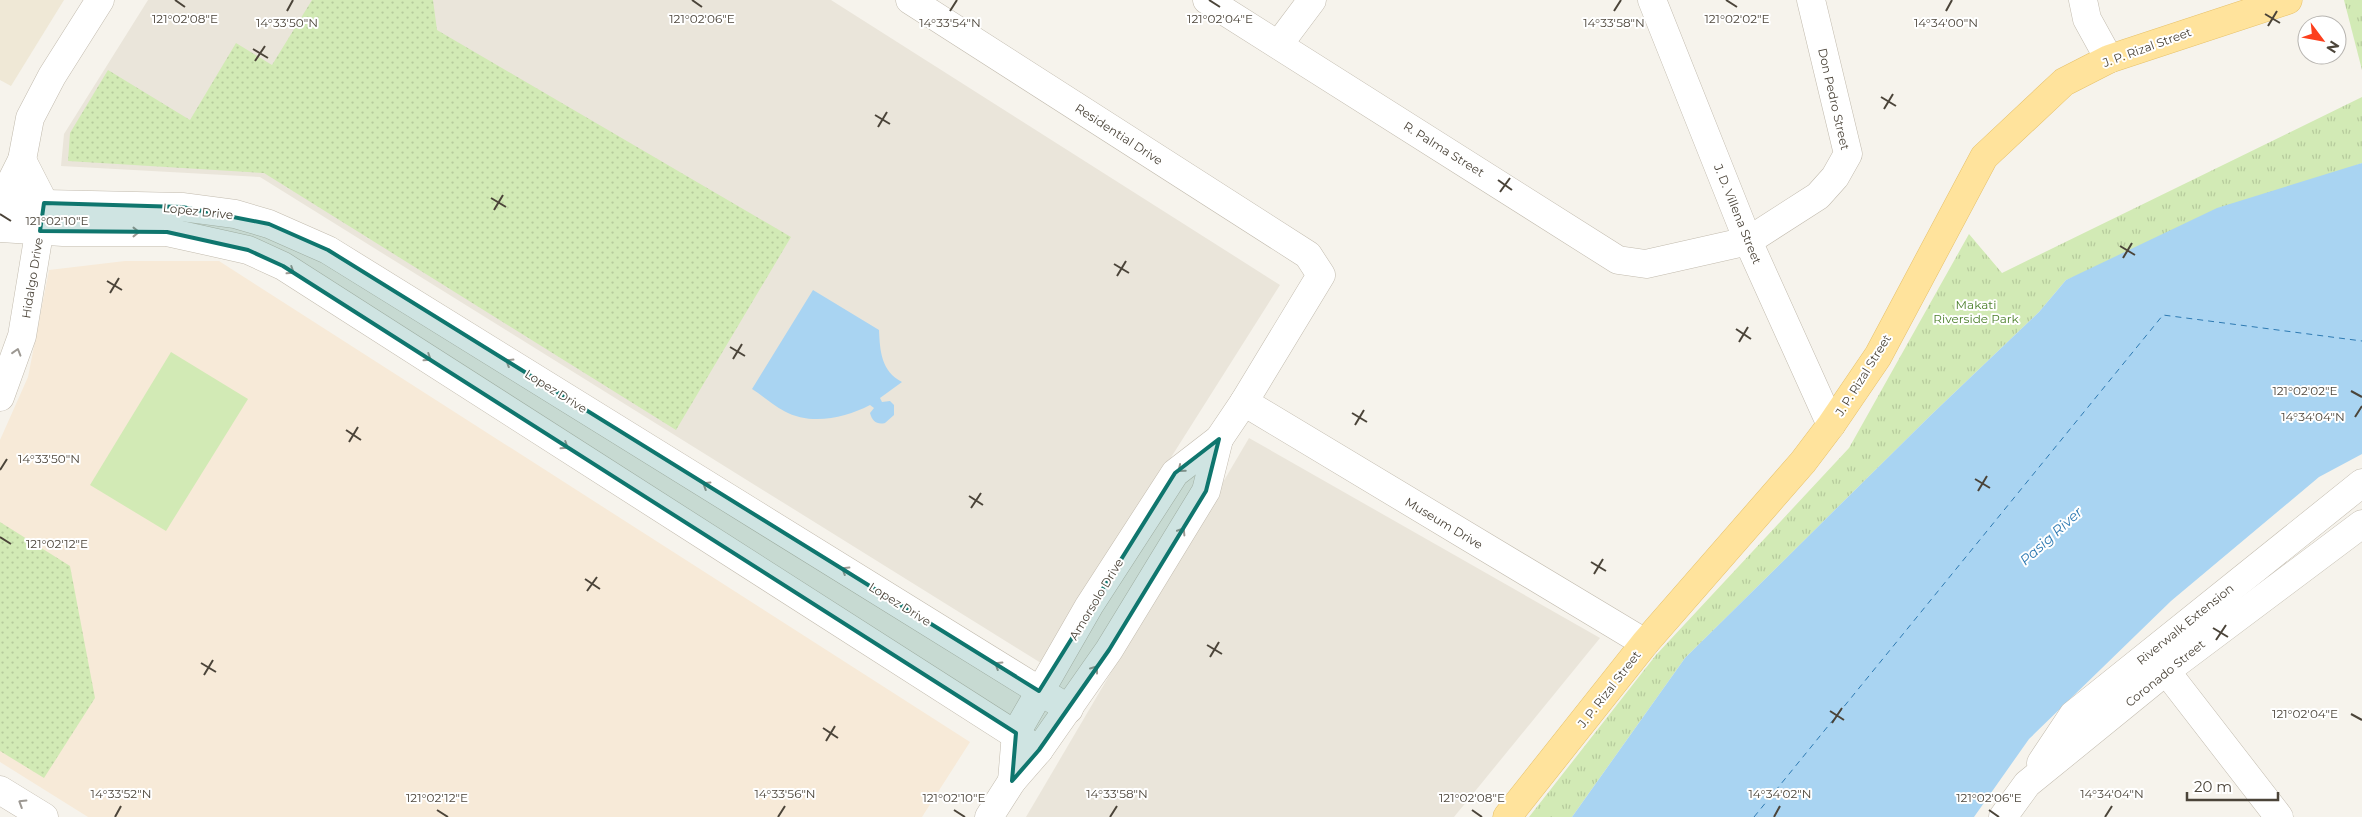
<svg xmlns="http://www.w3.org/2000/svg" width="2362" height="817" viewBox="0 0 2362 817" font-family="Montserrat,sans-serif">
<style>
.residential{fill:#eae5da}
.commercial{fill:#f7ead8}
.education{fill:#efe8d6}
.grass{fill:url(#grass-tufts)}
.garden{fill:url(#garden-dots)}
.pitch{fill:#d2eab5}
.water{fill:#a9d4f2}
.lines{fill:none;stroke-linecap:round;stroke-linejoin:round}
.ferry{stroke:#2e7ab2;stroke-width:1;stroke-dasharray:6 5;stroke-linecap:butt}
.minor-casing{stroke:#c2bbae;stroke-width:29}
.major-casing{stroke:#e6c16a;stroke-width:29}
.minor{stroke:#fff;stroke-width:28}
.major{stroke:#ffe39c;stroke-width:28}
.oneway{stroke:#9c9892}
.marked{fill:#0f766e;fill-opacity:0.2;stroke:#0f766e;stroke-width:4;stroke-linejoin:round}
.ticks{fill:none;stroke:#4b4439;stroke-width:2}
.labels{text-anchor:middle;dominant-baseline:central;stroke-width:4;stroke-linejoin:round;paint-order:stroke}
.street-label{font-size:12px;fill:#4b4439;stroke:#fff}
.park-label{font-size:12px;fill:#4a7f2a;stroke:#fff}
.water-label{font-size:14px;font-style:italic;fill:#2e7ab2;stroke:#fff}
.ticks-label{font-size:12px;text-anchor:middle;fill:#4b4439;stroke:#fff;stroke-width:4;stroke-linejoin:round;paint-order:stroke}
</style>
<defs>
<pattern id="grass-tufts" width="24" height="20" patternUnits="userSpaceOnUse" patternTransform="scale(1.25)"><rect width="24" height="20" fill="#d2eab5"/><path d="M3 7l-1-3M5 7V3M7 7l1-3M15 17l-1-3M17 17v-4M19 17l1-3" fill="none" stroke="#b6ca9c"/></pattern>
<pattern id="garden-dots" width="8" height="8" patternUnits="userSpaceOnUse" patternTransform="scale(1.25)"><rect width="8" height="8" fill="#d2eab5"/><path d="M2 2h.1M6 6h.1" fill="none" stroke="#b6ca9c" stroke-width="1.8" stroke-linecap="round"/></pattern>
</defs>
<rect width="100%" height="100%" fill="#f6f3ec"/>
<g class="residential">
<path d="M148,0H831L1280,285L1041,663L260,177L61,166L64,134Z"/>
<path d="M1249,438L1600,638L1454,817H1026Z"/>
</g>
<path class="commercial" d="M125,261H219L970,742L922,817H88L0,762V440L28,377L49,270Z"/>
<path class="education" d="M0,0H64L11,86L0,80Z"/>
<g class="grass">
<path d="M2344,0H2362V70Z"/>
<path d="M2362,97V163L2066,280L2039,312L1931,415L1685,658L1572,817H1529L1656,655L1849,448L1969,234L2002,273Z"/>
</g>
<g class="garden">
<path d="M312,0H433L437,30L791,237L676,430L264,173L68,161L70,133L108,70L190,120L236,43L272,65Z"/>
<path d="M0,522L70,566L95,698L44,778L0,751Z"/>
</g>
<path class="pitch" d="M171,352L248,399L166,531L90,485Z"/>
<g class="water">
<path d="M2362,163V454L2319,477L2171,601L2029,739L1974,817H1572L1685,658L1931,415L2039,312L2066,280L2217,208Z"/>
<path d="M813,290L879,330C880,351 881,371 902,382L880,398L882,402L890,401L894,405V415L885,423C877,425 872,421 870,413L874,408L870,405C845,418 811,426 784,411C773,405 763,396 752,389Z"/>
</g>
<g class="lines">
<path class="ferry" d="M1754,817L2163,315L2362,341"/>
<g class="minor-casing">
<g id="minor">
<path d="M910,0L1308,255L1321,275L1244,402L1219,439L1175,473L1089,606L1016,733L1012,781"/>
<path d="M1207,0L1618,260L1646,264L1748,241L1818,196L1835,177L1848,154L1811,0"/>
<path d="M1652,0L1748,241L1831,425"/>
<path d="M2083,0L2087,19L2109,59"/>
<path d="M1279,44L1312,0"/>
<path d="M0,203L182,207L235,214L269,224L328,250L1069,709"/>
<path d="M0,204L22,160L30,118L52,76L100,0"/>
<path d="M0,228L63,232H167L248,250L283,266L1039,750"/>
<path d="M0,397L22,336L44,203L22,160"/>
<path d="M1244,402L1645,643"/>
<path d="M2166,671L2279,817"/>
<path d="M2041,763L2073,715L2362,483"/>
<path d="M0,790L44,817"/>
<path d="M989,817L1012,781L1039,750L1109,650L1206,491L1219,439"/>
<path d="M2003,817L2027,784L2166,671L2362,524"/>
</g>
</g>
<g class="major-casing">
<path id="major" d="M1507,817L1645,643L1803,462L1831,425L1878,356L1984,157L2064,82L2109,59L2288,0"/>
</g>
<use href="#minor" class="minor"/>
<use href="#major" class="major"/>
</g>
<defs><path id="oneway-chevron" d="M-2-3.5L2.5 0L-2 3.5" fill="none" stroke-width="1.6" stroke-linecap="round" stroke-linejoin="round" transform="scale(1.25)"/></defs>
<g class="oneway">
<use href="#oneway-chevron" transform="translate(136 232)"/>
<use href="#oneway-chevron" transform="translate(291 271) rotate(33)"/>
<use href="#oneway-chevron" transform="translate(17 352) rotate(-73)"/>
<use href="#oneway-chevron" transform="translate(428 358) rotate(33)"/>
<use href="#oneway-chevron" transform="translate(509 362) rotate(-148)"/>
<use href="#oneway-chevron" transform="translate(565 446) rotate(33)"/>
<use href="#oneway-chevron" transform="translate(1181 469) rotate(140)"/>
<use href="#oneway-chevron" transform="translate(706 485) rotate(-148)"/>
<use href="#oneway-chevron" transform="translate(1182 531) rotate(-58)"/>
<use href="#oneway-chevron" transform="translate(845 570) rotate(-148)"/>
<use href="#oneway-chevron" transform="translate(998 665) rotate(-148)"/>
<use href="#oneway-chevron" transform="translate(1095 669) rotate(-54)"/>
<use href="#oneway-chevron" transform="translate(22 803) rotate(-148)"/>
</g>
<path class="marked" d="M44,203L182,207L269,224L328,250L1039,691L1175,473L1219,439L1206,491L1109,650L1039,750L1012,781L1016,733L283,266L248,250L167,232L40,231Z"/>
<path class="ticks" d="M175,0L185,7M692,0L702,7M1209,0L1220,7M1726,0L1737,7M287,11L293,0M950,11L957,0M1614,11L1621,0M1946,11L1952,0M2265,14L2280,23M2268,26L2277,11M253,49L268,58M255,61L265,46M1881,97L1896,106M1884,109L1893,94M875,115L890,124M878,127L887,112M1498,180L1512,190M1500,192L1510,178M491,198L506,207M494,210L503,195M0,214L11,221M2120,246L2135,255M2123,258L2132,243M1114,264L1129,273M1117,276L1126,261M107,281L122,290M110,293L119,278M1736,329L1751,339M1739,342L1748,327M730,347L745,356M733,359L742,344M2351,391L2362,397M1352,413L1367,422M2355,417L2362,406M1355,425L1364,410M346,430L361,440M349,442L358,427M0,470L7,459M1975,479L1990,488M1978,491L1987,476M969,496L983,505M971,508L981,493M0,537L11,544M1591,562L1606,571M1594,574L1603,559M585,579L600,589M587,591L597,577M2213,628L2228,637M2216,640L2226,625M1207,645L1222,654M1210,657L1219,642M201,663L216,672M204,675L213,660M1830,711L1844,720M2351,714L2362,720M1832,723L1842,708M823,728L838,738M826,741L835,726M437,810L448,817M954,810L965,817M1472,810L1482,817M1989,810L1999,817M115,817L121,806M778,817L785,806M1110,817L1117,806M1774,817L1780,806M2105,817L2112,806"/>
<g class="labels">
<g class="street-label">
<text transform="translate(2147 47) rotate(-20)">J. P. Rizal Street</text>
<text transform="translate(1834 99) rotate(77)">Don Pedro Street</text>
<text transform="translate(1119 134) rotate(33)">Residential Drive</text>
<text transform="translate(1444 149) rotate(32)">R. Palma Street</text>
<text transform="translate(198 211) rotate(6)">Lopez Drive</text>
<text transform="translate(1738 214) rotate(68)">J. D. Villena Street</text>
<text transform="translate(32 278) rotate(-81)">Hidalgo Drive</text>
<text transform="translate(1863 375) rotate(-58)">J. P. Rizal Street</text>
<text transform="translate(556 391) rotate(32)">Lopez Drive</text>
<text transform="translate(1444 523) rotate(31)">Museum Drive</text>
<text transform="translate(1096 599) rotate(-59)">Amorsolo Drive</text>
<text transform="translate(900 604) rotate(32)">Lopez Drive</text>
<text transform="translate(2185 624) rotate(-39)">Riverwalk Extension</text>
<text transform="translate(2165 673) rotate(-39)">Coronado Street</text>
<text transform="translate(1609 689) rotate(-52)">J. P. Rizal Street</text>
</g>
<g class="park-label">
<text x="1976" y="304">Makati<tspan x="1976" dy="14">Riverside Park</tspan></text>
</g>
<g class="water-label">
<text transform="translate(2051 536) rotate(-42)">Pasig River</text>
</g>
</g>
<g class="ticks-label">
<text x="185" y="23">121°02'08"E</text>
<text x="702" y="23">121°02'06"E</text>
<text x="1220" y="23">121°02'04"E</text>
<text x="1737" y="23">121°02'02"E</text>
<text x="287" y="27">14°33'50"N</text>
<text x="950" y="27">14°33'54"N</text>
<text x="1614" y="27">14°33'58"N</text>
<text x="1946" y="27">14°34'00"N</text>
<text x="57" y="225">121°02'10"E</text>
<text x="2305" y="395">121°02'02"E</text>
<text x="2313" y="421">14°34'04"N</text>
<text x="49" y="463">14°33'50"N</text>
<text x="57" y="548">121°02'12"E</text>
<text x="2305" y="718">121°02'04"E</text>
<text x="121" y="798">14°33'52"N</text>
<text x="785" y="798">14°33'56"N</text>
<text x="1117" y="798">14°33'58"N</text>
<text x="1780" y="798">14°34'02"N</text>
<text x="2112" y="798">14°34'04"N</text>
<text x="437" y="802">121°02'12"E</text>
<text x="954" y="802">121°02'10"E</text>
<text x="1472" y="802">121°02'08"E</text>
<text x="1989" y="802">121°02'06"E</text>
</g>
<g transform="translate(2322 40) rotate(122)"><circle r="24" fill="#ffffff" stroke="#b7b4b0"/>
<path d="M0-4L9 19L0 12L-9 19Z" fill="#fc3f1d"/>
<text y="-8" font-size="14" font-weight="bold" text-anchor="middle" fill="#4b4439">N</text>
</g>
<path d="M2187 792v8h91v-8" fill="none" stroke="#4b4439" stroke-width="2.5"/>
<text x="2194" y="792" font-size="15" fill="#4b4439" stroke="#ffffff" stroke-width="4" paint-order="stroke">20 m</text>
</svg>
